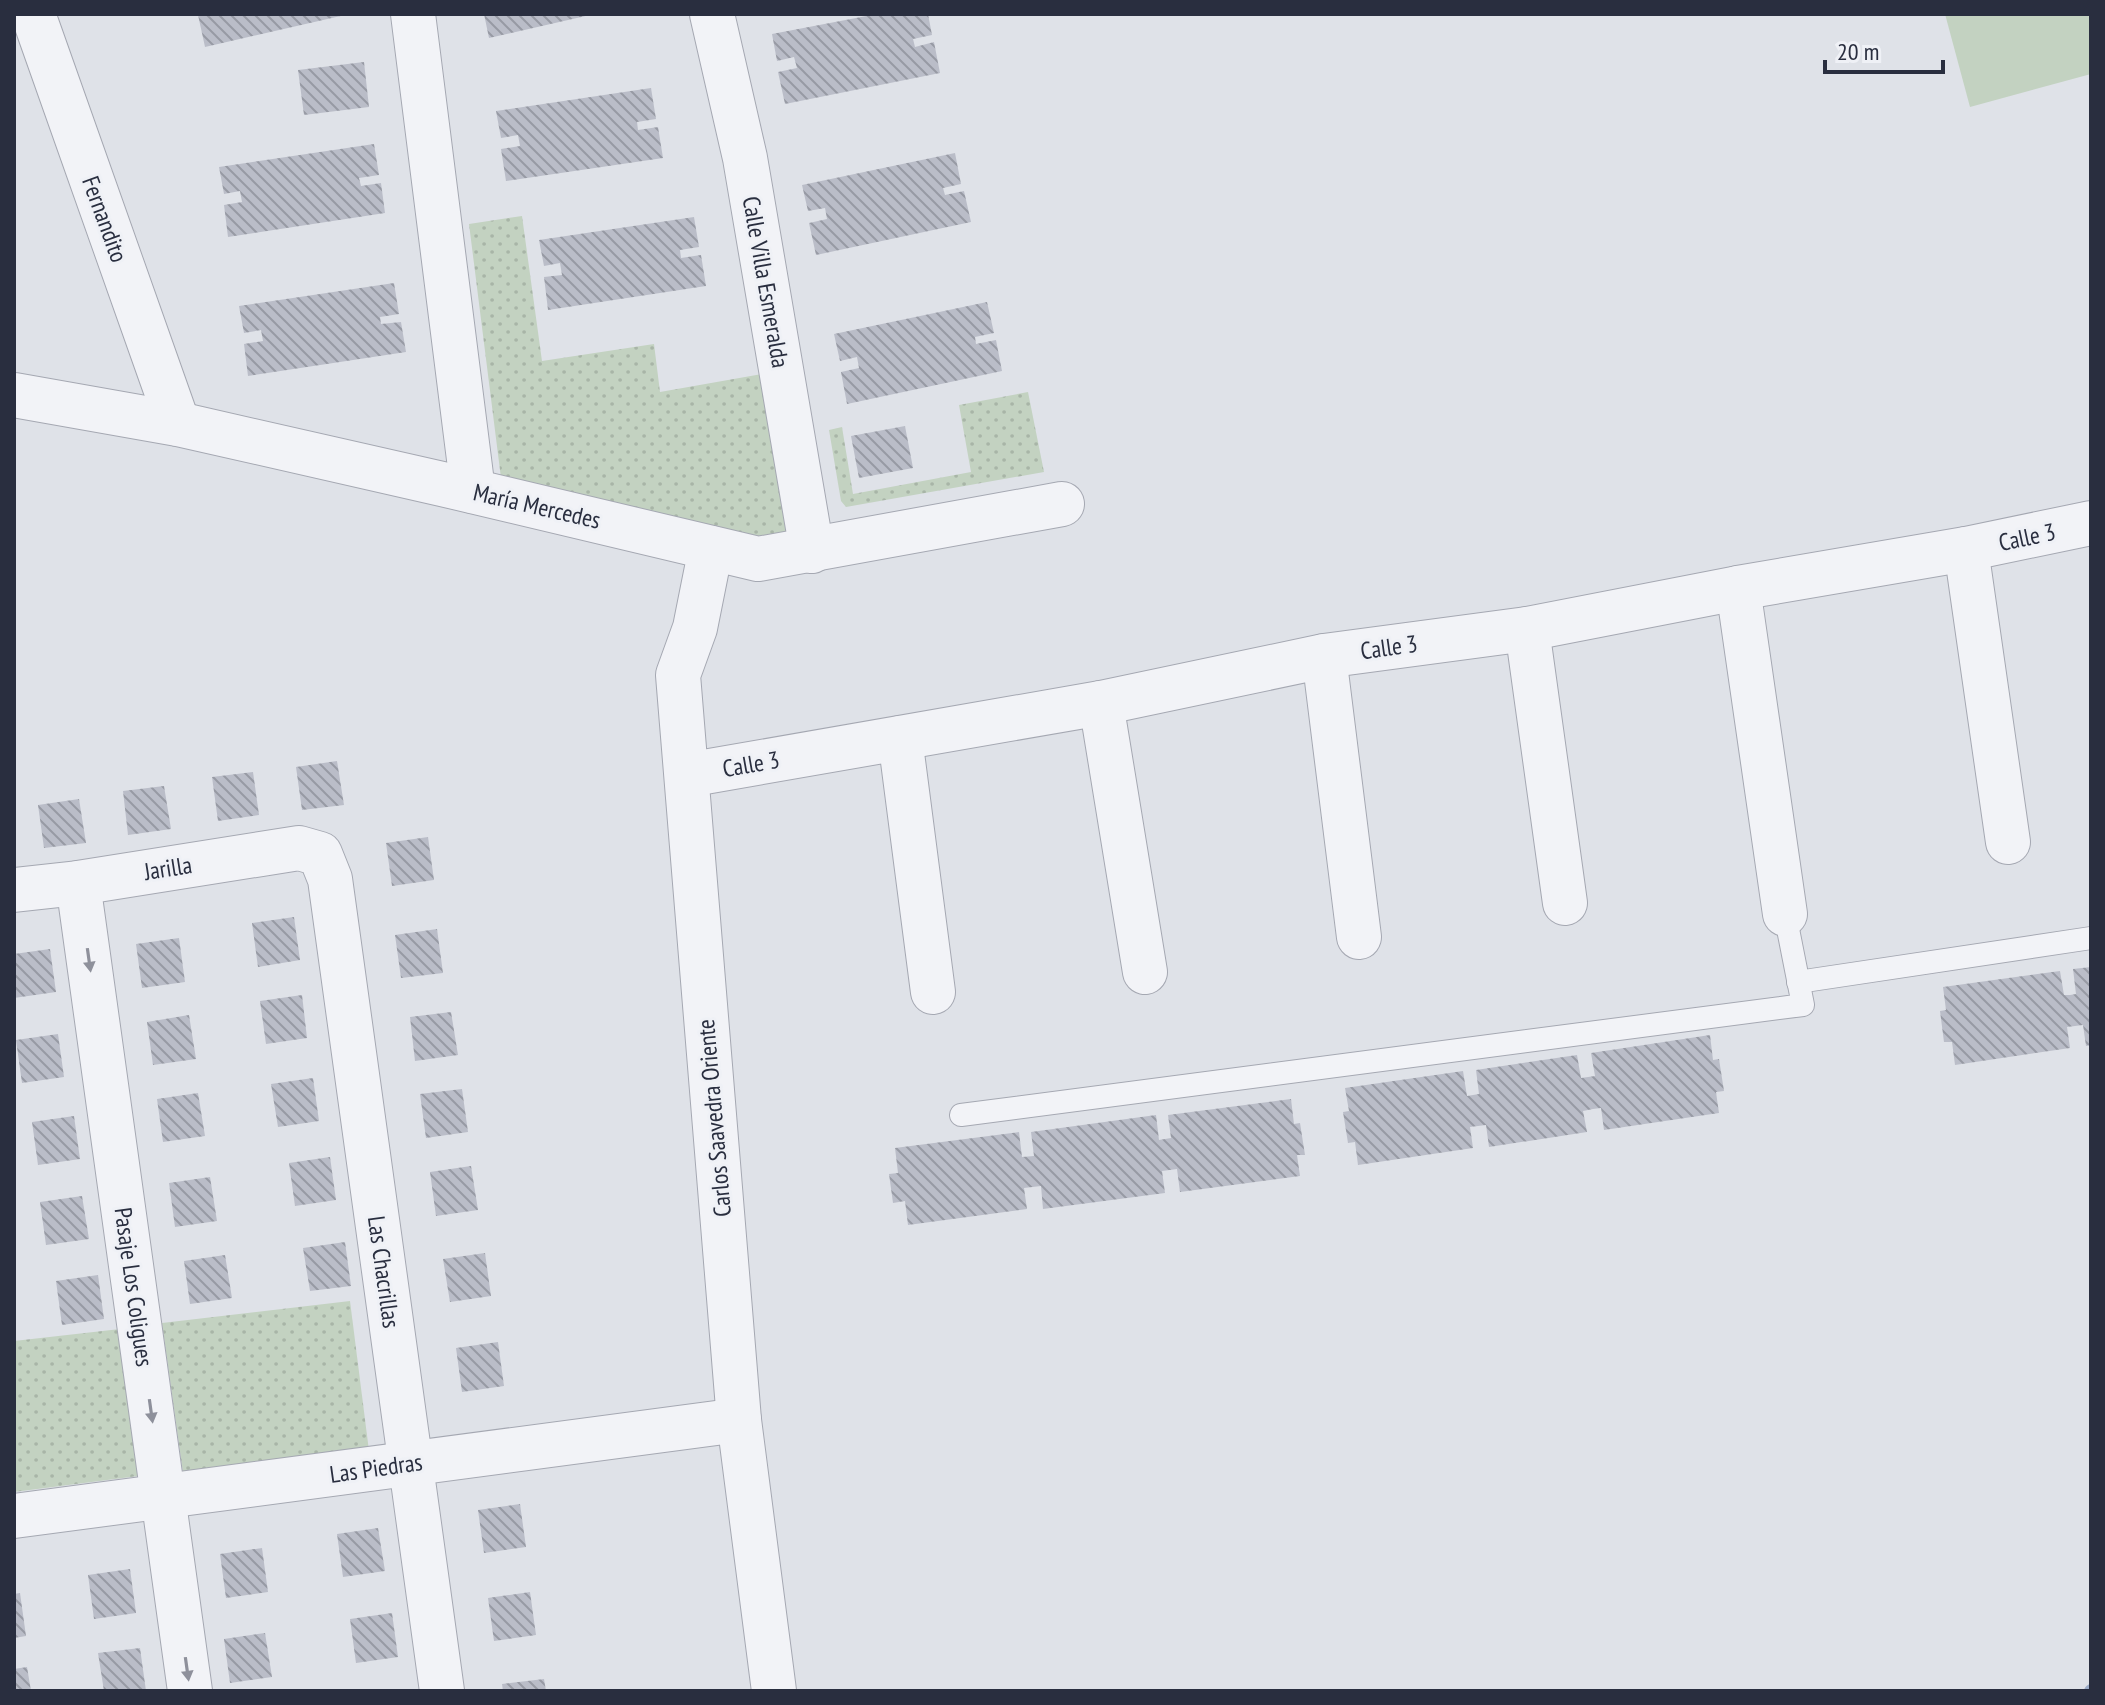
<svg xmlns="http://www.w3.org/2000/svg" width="2105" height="1705" viewBox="0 0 2105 1705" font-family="'PT Sans Narrow',sans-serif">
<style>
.green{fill:url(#green-dots)}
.pitch{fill:#c3d2c1}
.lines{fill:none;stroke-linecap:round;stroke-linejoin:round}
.stream{stroke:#9babc7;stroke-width:12}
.building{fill:url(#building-back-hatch)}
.service-casing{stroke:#a5a8b2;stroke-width:24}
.minor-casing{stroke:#a5a8b2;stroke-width:46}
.service{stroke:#f2f3f7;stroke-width:22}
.minor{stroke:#f2f3f7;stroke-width:44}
.oneway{fill:#8e909b}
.labels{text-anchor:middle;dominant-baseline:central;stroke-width:6;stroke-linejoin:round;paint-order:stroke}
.street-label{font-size:24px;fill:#292e3f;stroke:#eff1f6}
</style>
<defs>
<pattern id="green-dots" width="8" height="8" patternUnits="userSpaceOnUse" patternTransform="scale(2)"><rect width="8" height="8" fill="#c3d2c1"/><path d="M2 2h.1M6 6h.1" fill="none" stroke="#a8b5a7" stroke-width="1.8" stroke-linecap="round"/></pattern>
<pattern id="building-back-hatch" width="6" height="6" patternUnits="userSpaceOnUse" patternTransform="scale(2)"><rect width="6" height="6" fill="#babdc8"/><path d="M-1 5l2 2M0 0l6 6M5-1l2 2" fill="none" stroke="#979aa4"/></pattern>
</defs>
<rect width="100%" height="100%" fill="#dfe2e8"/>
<g class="green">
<path d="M522,216L542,361L654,344L660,392L762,374L790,531L765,540L501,478L469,224Z"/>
<path d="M1028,392L1044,472L846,507L841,501L829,430L842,427L853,494L971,472L959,405Z"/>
<path d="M350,1301L369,1451L183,1473L162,1323Z"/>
<path d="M129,1328L146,1475L14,1492V1341Z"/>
</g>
<path class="pitch" d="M1945,14H2091V74L1970,107Z"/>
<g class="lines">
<path class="stream" d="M2090,1691L2091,1690"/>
</g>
<g class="building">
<path d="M203,14H345V15L205,47L198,15Z"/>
<path d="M484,14H590V15L489,38Z"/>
<path d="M877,14H928L932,35L913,39L915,47L934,42L940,73L785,104L778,72L797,68L794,57L777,61L772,34Z"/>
<path d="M364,62L369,107L304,115L298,70Z"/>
<path d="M651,88L656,119L637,122L638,130L658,127L663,158L506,181L501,149L520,146L518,135L501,138L496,111Z"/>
<path d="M374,144L379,175L359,178L361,186L381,183L385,213L228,237L224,205L242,202L240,191L224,194L219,167Z"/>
<path d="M955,153L961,184L943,188L945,195L964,191L971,222L816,255L809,223L827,219L825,208L808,211L802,185Z"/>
<path d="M694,217L699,247L680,250L681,258L701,255L706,286L548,310L544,277L562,275L560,263L544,266L539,240Z"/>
<path d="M394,283L399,314L380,317L381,324L401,322L406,352L248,376L244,344L263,341L261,330L244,333L239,306Z"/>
<path d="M987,302L994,333L975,337L976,344L996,340L1002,371L847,404L841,372L859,368L857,357L840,361L834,334Z"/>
<path d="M905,426L913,468L859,478L851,436Z"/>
<path d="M337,761L344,805L302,810L296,767Z"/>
<path d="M253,772L259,815L218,821L212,777Z"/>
<path d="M164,786L171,829L128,835L123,791Z"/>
<path d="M79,799L86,843L44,848L38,805Z"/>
<path d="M428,837L434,880L392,886L386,843Z"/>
<path d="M294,917L300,960L258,967L252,923Z"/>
<path d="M437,929L443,973L401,978L395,935Z"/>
<path d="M179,938L185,982L142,988L136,944Z"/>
<path d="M50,949L56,992L14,998V954Z"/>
<path d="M2091,967V1045L2086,1046L2083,1025L2067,1027L2070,1048L1955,1065L1952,1042H1944L1940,1011L1946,1010L1943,987L2060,971L2064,995H2070L2076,994L2073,969Z"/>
<path d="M302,995L307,1038L266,1044L260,1001Z"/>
<path d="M451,1012L458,1055L415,1061L410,1017Z"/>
<path d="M189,1015L196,1059L153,1065L147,1022Z"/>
<path d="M58,1034L64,1077L22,1083L16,1040Z"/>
<path d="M1710,1035L1713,1060L1719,1059L1724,1091L1716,1092L1719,1113L1604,1130L1601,1108L1593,1109L1583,1111L1587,1132L1489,1147L1486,1125L1470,1127L1473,1148L1358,1165L1355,1142L1348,1143L1343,1112L1349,1111L1345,1088L1463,1071L1467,1096L1479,1094L1476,1070L1577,1055L1581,1078L1595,1076L1591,1053Z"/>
<path d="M313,1078L319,1121L278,1127L271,1084Z"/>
<path d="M462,1089L468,1132L426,1138L420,1094Z"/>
<path d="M198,1093L205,1136L163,1142L157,1099Z"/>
<path d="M1291,1099L1294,1124L1300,1123L1305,1155H1297L1300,1176L1180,1192L1177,1169L1162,1171L1165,1193L1043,1209L1041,1186L1024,1188L1027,1209L908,1225L905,1201L893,1203L889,1174L898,1173L895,1148L1019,1132L1022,1157L1034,1156L1031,1132L1156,1115L1159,1140L1171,1138L1168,1115Z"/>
<path d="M74,1116L80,1159L38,1165L32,1122Z"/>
<path d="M330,1157L336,1200L295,1206L289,1163Z"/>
<path d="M471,1166L478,1210L436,1216L430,1172Z"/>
<path d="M210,1177L217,1221L175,1227L169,1183Z"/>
<path d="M82,1196L89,1239L46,1245L40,1202Z"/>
<path d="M345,1242L351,1286L310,1291L303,1248Z"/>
<path d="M485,1253L491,1296L450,1302L443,1259Z"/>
<path d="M225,1255L232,1298L190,1304L184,1261Z"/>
<path d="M98,1275L104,1319L62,1325L56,1281Z"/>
<path d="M498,1342L504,1386L462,1392L456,1348Z"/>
<path d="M520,1504L526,1547L484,1553L478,1510Z"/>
<path d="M378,1528L385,1571L343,1577L337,1534Z"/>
<path d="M262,1548L268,1592L226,1598L220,1554Z"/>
<path d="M130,1569L136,1613L94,1619L88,1575Z"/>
<path d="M530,1592L536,1635L494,1641L488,1598Z"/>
<path d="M20,1593L26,1636L14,1638V1594Z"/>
<path d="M392,1613L398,1657L356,1663L350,1619Z"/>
<path d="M265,1633L272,1677L230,1683L224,1639Z"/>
<path d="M140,1648L146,1691H104L98,1653Z"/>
<path d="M27,1667L31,1691H14V1669Z"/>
<path d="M544,1679L546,1691H503L502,1684Z"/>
</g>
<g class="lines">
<g class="service-casing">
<g id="service">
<path d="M1798,982L2091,938"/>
<path d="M961,1115L1803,1005L1785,914"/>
</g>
</g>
<g class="minor-casing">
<g id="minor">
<path d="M33,14L178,424"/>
<path d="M413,14L473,491"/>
<path d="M712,14L745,158L812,551"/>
<path d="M14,395L178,424L442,484L758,559L1062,504"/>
<path d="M711,548L695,628L678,675L739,1420L774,1691"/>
<path d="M1966,549L2008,842"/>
<path d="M1738,588L1785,914"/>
<path d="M1527,629L1565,903"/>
<path d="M1324,656L1359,937"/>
<path d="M1101,703L1145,972"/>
<path d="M900,738L933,992"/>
<path d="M687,775L1101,703L1324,656L1527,629L1738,588L1966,549L2091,523"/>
<path d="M78,883L190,1691"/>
<path d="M14,890L78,883L299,848L320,854L330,879L442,1691"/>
<path d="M14,1516L739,1420"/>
</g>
</g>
<use href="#service" class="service"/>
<use href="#minor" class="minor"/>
</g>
<defs><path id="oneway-solid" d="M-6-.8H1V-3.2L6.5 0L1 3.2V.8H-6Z" transform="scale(2)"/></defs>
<g class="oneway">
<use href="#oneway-solid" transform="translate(89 960) rotate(82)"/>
<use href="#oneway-solid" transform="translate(151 1411) rotate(82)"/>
<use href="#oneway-solid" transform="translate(187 1669) rotate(82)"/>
</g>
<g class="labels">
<g class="street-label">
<text transform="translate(105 219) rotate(70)">Fernandito</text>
<text transform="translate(766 282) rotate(80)">Calle Villa Esmeralda</text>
<text transform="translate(537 506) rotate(13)">María Mercedes</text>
<text transform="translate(2027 537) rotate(-12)">Calle 3</text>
<text transform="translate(1389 647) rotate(-8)">Calle 3</text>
<text transform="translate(751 764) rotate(-10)">Calle 3</text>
<text transform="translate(168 868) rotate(-9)">Jarilla</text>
<text transform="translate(714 1118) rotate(-95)">Carlos Saavedra Oriente</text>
<text transform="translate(384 1272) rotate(82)">Las Chacrillas</text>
<text transform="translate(134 1287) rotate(82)">Pasaje Los Coligues</text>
<text transform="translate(376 1468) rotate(-8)">Las Piedras</text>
</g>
</g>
<rect width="2105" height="1705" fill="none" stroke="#292e3f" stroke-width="32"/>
<path d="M1825 60v12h118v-12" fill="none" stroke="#292e3f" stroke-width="4"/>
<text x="1837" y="60" font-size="24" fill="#292e3f" stroke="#eff1f6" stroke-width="6" paint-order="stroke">20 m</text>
</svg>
